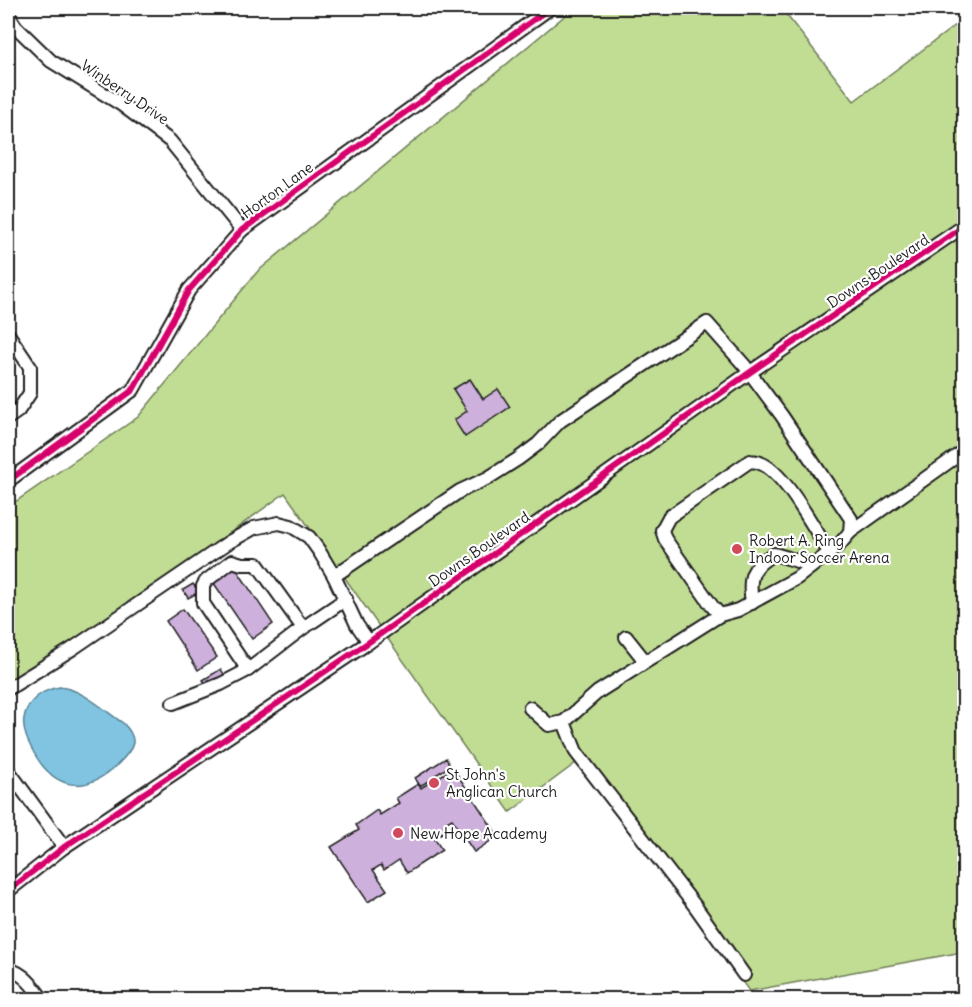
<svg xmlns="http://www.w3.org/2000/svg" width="972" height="1007" viewBox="0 0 972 1007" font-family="Delius,sans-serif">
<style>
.green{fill:#c1dd94;stroke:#6e7c58;stroke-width:1.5}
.water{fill:#80c4e1;stroke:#588192;stroke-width:1.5}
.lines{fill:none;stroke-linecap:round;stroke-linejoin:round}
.stream{stroke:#588192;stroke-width:3}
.building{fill:#ceb0dc;stroke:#1c1c1c;stroke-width:1.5}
.minor-casing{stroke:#1c1c1c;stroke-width:16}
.minor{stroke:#fff;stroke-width:12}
.cycleway-casing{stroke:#fff;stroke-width:10}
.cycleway{stroke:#d6006c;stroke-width:6}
.poi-dot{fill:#d1495b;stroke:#fff;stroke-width:2}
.labels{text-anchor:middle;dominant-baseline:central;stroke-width:4.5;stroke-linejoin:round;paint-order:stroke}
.street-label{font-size:15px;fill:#1c1c1c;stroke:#fff}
.poi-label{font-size:15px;fill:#1c1c1c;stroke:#fff;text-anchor:start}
</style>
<rect width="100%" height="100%" fill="#fff"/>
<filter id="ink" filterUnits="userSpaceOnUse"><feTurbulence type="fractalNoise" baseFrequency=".0167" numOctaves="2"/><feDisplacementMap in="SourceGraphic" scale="12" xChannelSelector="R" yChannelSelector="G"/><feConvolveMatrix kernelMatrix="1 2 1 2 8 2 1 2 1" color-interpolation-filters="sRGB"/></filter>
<g filter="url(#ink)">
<path class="green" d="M574,8H781L854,101L964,19V948L957,953L749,991L580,760L510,812L285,493L160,584L8,685V507L138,417L257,272Z"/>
<path class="water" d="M60,687C82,689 105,711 123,723C128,728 134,735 133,743C131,752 123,759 117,765C85,795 55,790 34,753C28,742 22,730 24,718C27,700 44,689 60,687Z"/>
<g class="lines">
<path class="stream" d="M665,1000L671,992L706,1000"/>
</g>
<g class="building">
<path d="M470,379L483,399L498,389L510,407L465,437L454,420L467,411L453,389Z"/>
<path d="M235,567L273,624L252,639L213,582Z"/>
<path d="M193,584L199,592L188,598L183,590Z"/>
<path d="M183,609L217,657L198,670L166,621Z"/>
<path d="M221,669L225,676L208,687L203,680Z"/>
<path d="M446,758L450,766L434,776L436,779L453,768L498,836L474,852L452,819L445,823L448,829L434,838L442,850L407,873L399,860L384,870L381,865L373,870L387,890L368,902L331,847L359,830L356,825L377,810L380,815L399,803L396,798L418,784L421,788L429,783L428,781L420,786L415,778Z"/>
</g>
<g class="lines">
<g class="minor-casing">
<g id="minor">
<path d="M8,15L16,27L51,61L122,105L170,141L242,230"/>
<path d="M8,334L30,367V393L18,411L8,418"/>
<path d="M8,481L133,390L189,290L242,230L550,8"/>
<path d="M850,532L964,451"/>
<path d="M334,576L460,491L488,478L518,459L538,444L560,421L707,323L745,366L782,416L851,519L850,532L839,545L797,578L738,610L720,615L712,606L665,539L662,530L669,517L750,461C753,462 757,461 760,463C784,471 815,530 829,552"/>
<path d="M752,603C748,578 751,566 774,554L788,558L812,566"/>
<path d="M720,615L598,692L564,722L576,752L695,906L744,975"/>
<path d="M303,628L248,670L203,603V586L206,581L232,561L242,564H257L303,628L346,599"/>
<path d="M626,637L645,661"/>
<path d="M8,689L72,649L229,542L254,528L279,523L291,526L309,537L319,551L334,576L357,625L369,642"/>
<path d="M173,703L221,684L248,670"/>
<path d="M530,708L549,725L564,722"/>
<path d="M8,770L64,847"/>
<path d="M8,891L64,847L369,642L749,373L964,226"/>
<path d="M8,969C24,973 33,986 43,1000"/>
</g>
</g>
<use href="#minor" class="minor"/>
<g class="cycleway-casing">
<g id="cycleway">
<path d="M8,481L133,390L189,290L242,230L550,8"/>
<path d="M8,891L64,847L369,642L749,373L964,226"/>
</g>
</g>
<use href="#cycleway" class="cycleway"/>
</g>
</g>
<g class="poi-dot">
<circle cx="737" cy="549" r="6"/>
<circle cx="434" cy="783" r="6"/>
<circle cx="398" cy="833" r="6"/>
</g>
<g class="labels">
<g class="street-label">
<text transform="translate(125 92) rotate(34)">Winberry Drive</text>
<text transform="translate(277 190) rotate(-36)">Horton Lane</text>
<text transform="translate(878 271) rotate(-34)">Downs Boulevard</text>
<text transform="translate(479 549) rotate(-35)">Downs Boulevard</text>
</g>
<g class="poi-label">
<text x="749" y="540">Robert A. Ring<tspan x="749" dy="17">Indoor Soccer Arena</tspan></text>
<text x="446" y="774">St John's<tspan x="446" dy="17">Anglican Church</tspan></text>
<text x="410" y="833">New Hope Academy</text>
</g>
</g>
<rect width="972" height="1007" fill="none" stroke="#fff" stroke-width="30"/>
<rect x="15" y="15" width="942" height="977" fill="none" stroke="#1c1c1c" stroke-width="2" filter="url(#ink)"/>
</svg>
